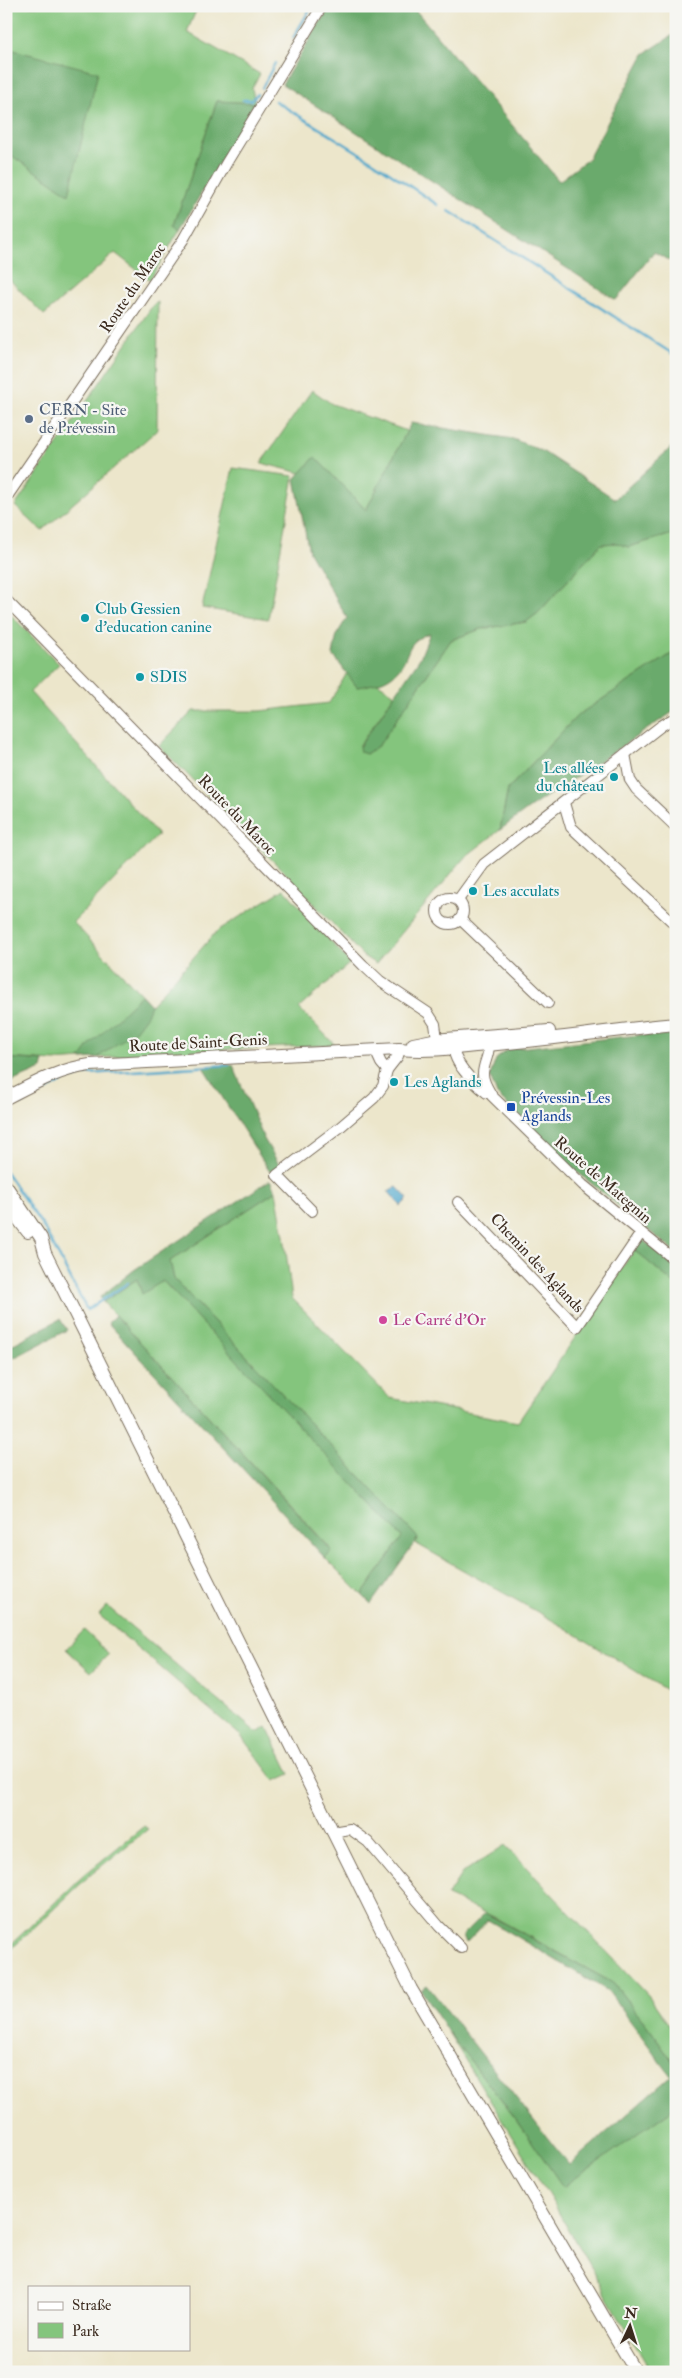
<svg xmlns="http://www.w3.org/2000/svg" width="682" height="2378" viewBox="0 0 682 2378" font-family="'IM FELL Double Pica',serif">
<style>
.green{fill:#84c57d;stroke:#60784e}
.forest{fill:#6baa6c;stroke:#536a45}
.water{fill:#4fa7cc;stroke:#456875}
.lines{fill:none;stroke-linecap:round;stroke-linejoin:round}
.stream{stroke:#4fa7cc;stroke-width:2.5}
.minor-casing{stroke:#796c5b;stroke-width:12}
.major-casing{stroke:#796c5b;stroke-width:14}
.minor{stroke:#fff;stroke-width:10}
.major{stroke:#fff;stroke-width:12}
.service-dot{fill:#5c6f8a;stroke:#f6f6f2;stroke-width:2}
.culture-dot{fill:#0f9aa8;stroke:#f6f6f2;stroke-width:2}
.transit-dot{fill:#1a4fb4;stroke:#f6f6f2;stroke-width:2}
.hotel-dot{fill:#d1479c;stroke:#f6f6f2;stroke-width:2}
.labels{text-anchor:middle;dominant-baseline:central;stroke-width:4.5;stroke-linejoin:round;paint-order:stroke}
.street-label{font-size:16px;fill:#3b2a1e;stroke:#f6f6f2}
.service-label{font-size:16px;fill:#4e5e75;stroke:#f6f6f2;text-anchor:start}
.culture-label{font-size:16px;fill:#0d838f;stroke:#f6f6f2;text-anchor:start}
.transit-label{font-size:16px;fill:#164399;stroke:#f6f6f2;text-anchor:start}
.hotel-label{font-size:16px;fill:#b23c85;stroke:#f6f6f2;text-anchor:start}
</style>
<rect width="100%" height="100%" fill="#f6f6f2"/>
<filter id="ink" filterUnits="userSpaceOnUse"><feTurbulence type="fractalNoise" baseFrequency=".02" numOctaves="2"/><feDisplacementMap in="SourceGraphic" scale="10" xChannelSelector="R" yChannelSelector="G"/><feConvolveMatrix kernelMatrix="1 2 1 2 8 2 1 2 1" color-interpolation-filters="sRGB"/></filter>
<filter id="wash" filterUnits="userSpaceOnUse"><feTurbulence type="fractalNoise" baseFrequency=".0096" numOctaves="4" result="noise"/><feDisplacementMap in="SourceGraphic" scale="20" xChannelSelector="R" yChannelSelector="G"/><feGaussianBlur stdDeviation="1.12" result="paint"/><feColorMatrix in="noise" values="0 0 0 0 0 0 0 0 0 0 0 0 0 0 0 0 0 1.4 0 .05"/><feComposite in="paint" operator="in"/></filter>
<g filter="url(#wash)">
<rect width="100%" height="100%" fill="#ece6cb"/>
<g class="green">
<path d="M6,6H198L187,32L260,74L252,88L255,103L217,101L174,225L180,229L150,280L115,253L44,315L6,276Z"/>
<path d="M158,302L157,430L42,531L15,506L153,305Z"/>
<path d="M312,390L332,404L407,431L366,510L315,458L301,473L261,463Z"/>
<path d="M233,468L294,476L268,619L202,608Z"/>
<path d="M676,533V651L578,715L508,789L500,830L465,857L376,964L363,956L287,875L159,746L193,711H259L329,703L347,673L357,687L378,683L395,694L359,746L366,754L379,745L451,640L481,629L526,622L538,613L601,544L617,543L628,547Z"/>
<path d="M6,610L59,664L30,692L158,835L73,922L151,1005L217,931L284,889L350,963L299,1008L335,1045L192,1051L55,1061L6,1058Z"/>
<path d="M276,1191L284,1236L292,1298L390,1398L518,1422L634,1250L676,1285V1696L564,1627L415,1543L418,1538L174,1279L170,1261Z"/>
<path d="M137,1279L141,1290L163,1281L403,1537L362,1595L325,1558L332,1550L103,1302Z"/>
<path d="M107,1606L257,1733L267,1727L290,1774L275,1781L241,1736L99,1615Z"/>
<path d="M84,1630L109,1654L91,1672L66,1649Z"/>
<path d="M144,1826L148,1829L89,1876L6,1954V1949L84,1875Z"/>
<path d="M505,1845L649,1996L676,2035V2066L652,2032L613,1983L494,1917L447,1896L462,1873Z"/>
<path d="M448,2032L519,2123L563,2186L676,2107V2372H651L549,2196Z"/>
</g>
<g class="forest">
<path d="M330,6H412L559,181L588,159L644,54L676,33V264L654,252L616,300L282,84Z"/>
<path d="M6,48L98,72L69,194L6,152Z"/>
<path d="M217,101L255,103L180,229L174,225Z"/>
<path d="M411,423L513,439L542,451L615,499L676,443V533L628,547L617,543L601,544L538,613L526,622L481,629L451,640L379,745L366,754L360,752L359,747L420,658L430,633C404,642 412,653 398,670C388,682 371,685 357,687L333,655L337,634L347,618L309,552L295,479L315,457L366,510Z"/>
<path d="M676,651V710L528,809L500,830L508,789L578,715Z"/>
<path d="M141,995L151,1005L147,1015L135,1031L97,1058L80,1059L90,1045Z"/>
<path d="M676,1031V1253L570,1166L497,1095L490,1076L496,1059L509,1049Z"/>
<path d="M6,1058L44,1061L42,1069L6,1084Z"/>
<path d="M233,1065L264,1139L280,1166L270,1172L203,1067Z"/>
<path d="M270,1180L276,1191L170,1261L174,1279L418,1538L371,1604L362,1595L402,1537L163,1281L142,1294L137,1279L103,1302L100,1297L134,1270Z"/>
<path d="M642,1239L676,1267V1285L634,1250Z"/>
<path d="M115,1315L332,1551L325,1558L108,1323Z"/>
<path d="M60,1319L67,1330L6,1362V1348Z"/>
<path d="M485,1913L613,1983L652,2032L676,2066V2107L563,2187L519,2123L448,2032L421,1990L427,1985L569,2165L671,2076L608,1991L488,1920L466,1943L463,1935Z"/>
</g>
<path class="water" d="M397,1187L408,1199L401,1206L388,1191Z"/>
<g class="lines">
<g class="stream">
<path d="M293,38L312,6"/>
<path d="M262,88L275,63"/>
<path d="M243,100H252L257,94"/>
<path d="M275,101L374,162L438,205"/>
<path d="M449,211L676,356"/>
<path d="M21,1104L66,1080L86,1074L229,1065"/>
<path d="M6,1114L12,1110"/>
<path d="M6,1172L44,1228L87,1310L128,1283"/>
</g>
</g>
</g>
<g filter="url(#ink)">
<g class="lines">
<g class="minor-casing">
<g id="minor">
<path d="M6,498L183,240L227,162L322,6"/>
<path d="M6,600L363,965L380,981L428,1013L435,1024L438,1046"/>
<path d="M625,754L630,780L636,789L676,827"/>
<path d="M564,803L571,827L676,925"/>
<circle cx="450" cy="911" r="13"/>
<path d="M458,900L484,864L661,726L671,720H676"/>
<path d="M460,919L548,1003"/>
<path d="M485,1039C494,1050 483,1061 483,1074C483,1082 488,1089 492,1096L583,1185L676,1261"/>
<path d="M454,1043C450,1061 474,1083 487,1093"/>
<path d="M375,1050L381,1063L387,1070"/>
<path d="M458,1202L577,1327L641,1233"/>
<path d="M312,1211L277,1175L339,1128L374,1098L383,1086L387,1070L398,1056L399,1049"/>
<path d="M332,1832L350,1829L368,1842L439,1926L461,1948"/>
</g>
</g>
<g class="major-casing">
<g id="major">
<path d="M413,1044L433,1040L549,1031"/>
<path d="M6,1098C33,1084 59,1069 90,1065L399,1049C428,1052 457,1048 486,1045C550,1040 612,1030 676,1024"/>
<path d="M6,1186L41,1238L45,1253L411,1989L636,2372"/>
<path d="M6,1203L28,1232"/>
</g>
</g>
<use href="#minor" class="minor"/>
<use href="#major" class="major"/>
</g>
</g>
<circle class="service-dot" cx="29" cy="419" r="5"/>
<g class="culture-dot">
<circle cx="85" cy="618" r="5"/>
<circle cx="140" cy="677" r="5"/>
<circle cx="614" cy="777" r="5"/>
<circle cx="473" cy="891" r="5"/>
<circle cx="394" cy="1082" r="5"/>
</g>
<rect class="transit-dot" x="506" y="1102" width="10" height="10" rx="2.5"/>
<circle class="hotel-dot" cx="383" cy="1320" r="5"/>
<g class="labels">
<g class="street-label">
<text transform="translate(133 288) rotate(-56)">Route du Maroc</text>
<text transform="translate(237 815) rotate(46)">Route du Maroc</text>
<text transform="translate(198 1043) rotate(-3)">Route de Saint-Genis</text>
<text transform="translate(603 1180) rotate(41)">Route de Mategnin</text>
<text transform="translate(537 1263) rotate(47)">Chemin des Aglands</text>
</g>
<g class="service-label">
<text x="39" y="410">CERN - Site<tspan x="39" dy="18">de Prévessin</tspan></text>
</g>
<g class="culture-label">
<text x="95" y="609">Club Gessien<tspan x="95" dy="18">d'education canine</tspan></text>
<text x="150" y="677">SDIS</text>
<text x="604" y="768" text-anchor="end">Les allées<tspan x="604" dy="18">du château</tspan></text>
<text x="483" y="891">Les acculats</text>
<text x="404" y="1082">Les Aglands</text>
</g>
<g class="transit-label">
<text x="521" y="1098">Prévessin-Les<tspan x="521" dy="18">Aglands</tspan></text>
</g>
<g class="hotel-label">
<text x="393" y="1320">Le Carré d'Or</text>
</g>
</g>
<rect width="682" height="2378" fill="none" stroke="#f6f6f2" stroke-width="25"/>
<rect x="28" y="2286" width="162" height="65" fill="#f6f6f2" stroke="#aba49d"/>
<rect x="38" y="2302" width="25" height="8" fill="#ffffff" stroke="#aba49d"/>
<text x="72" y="2310" font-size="15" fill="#3b2a1e">Straße</text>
<rect x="38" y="2323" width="25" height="15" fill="#84c57d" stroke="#aba49d"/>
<text x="72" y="2336" font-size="15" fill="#3b2a1e">Park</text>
<g transform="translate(630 2326) rotate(4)" stroke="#f6f6f2" stroke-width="4" paint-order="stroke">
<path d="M0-4L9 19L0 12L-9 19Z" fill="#3b2a1e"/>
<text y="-8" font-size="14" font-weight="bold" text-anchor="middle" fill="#3b2a1e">N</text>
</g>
</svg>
